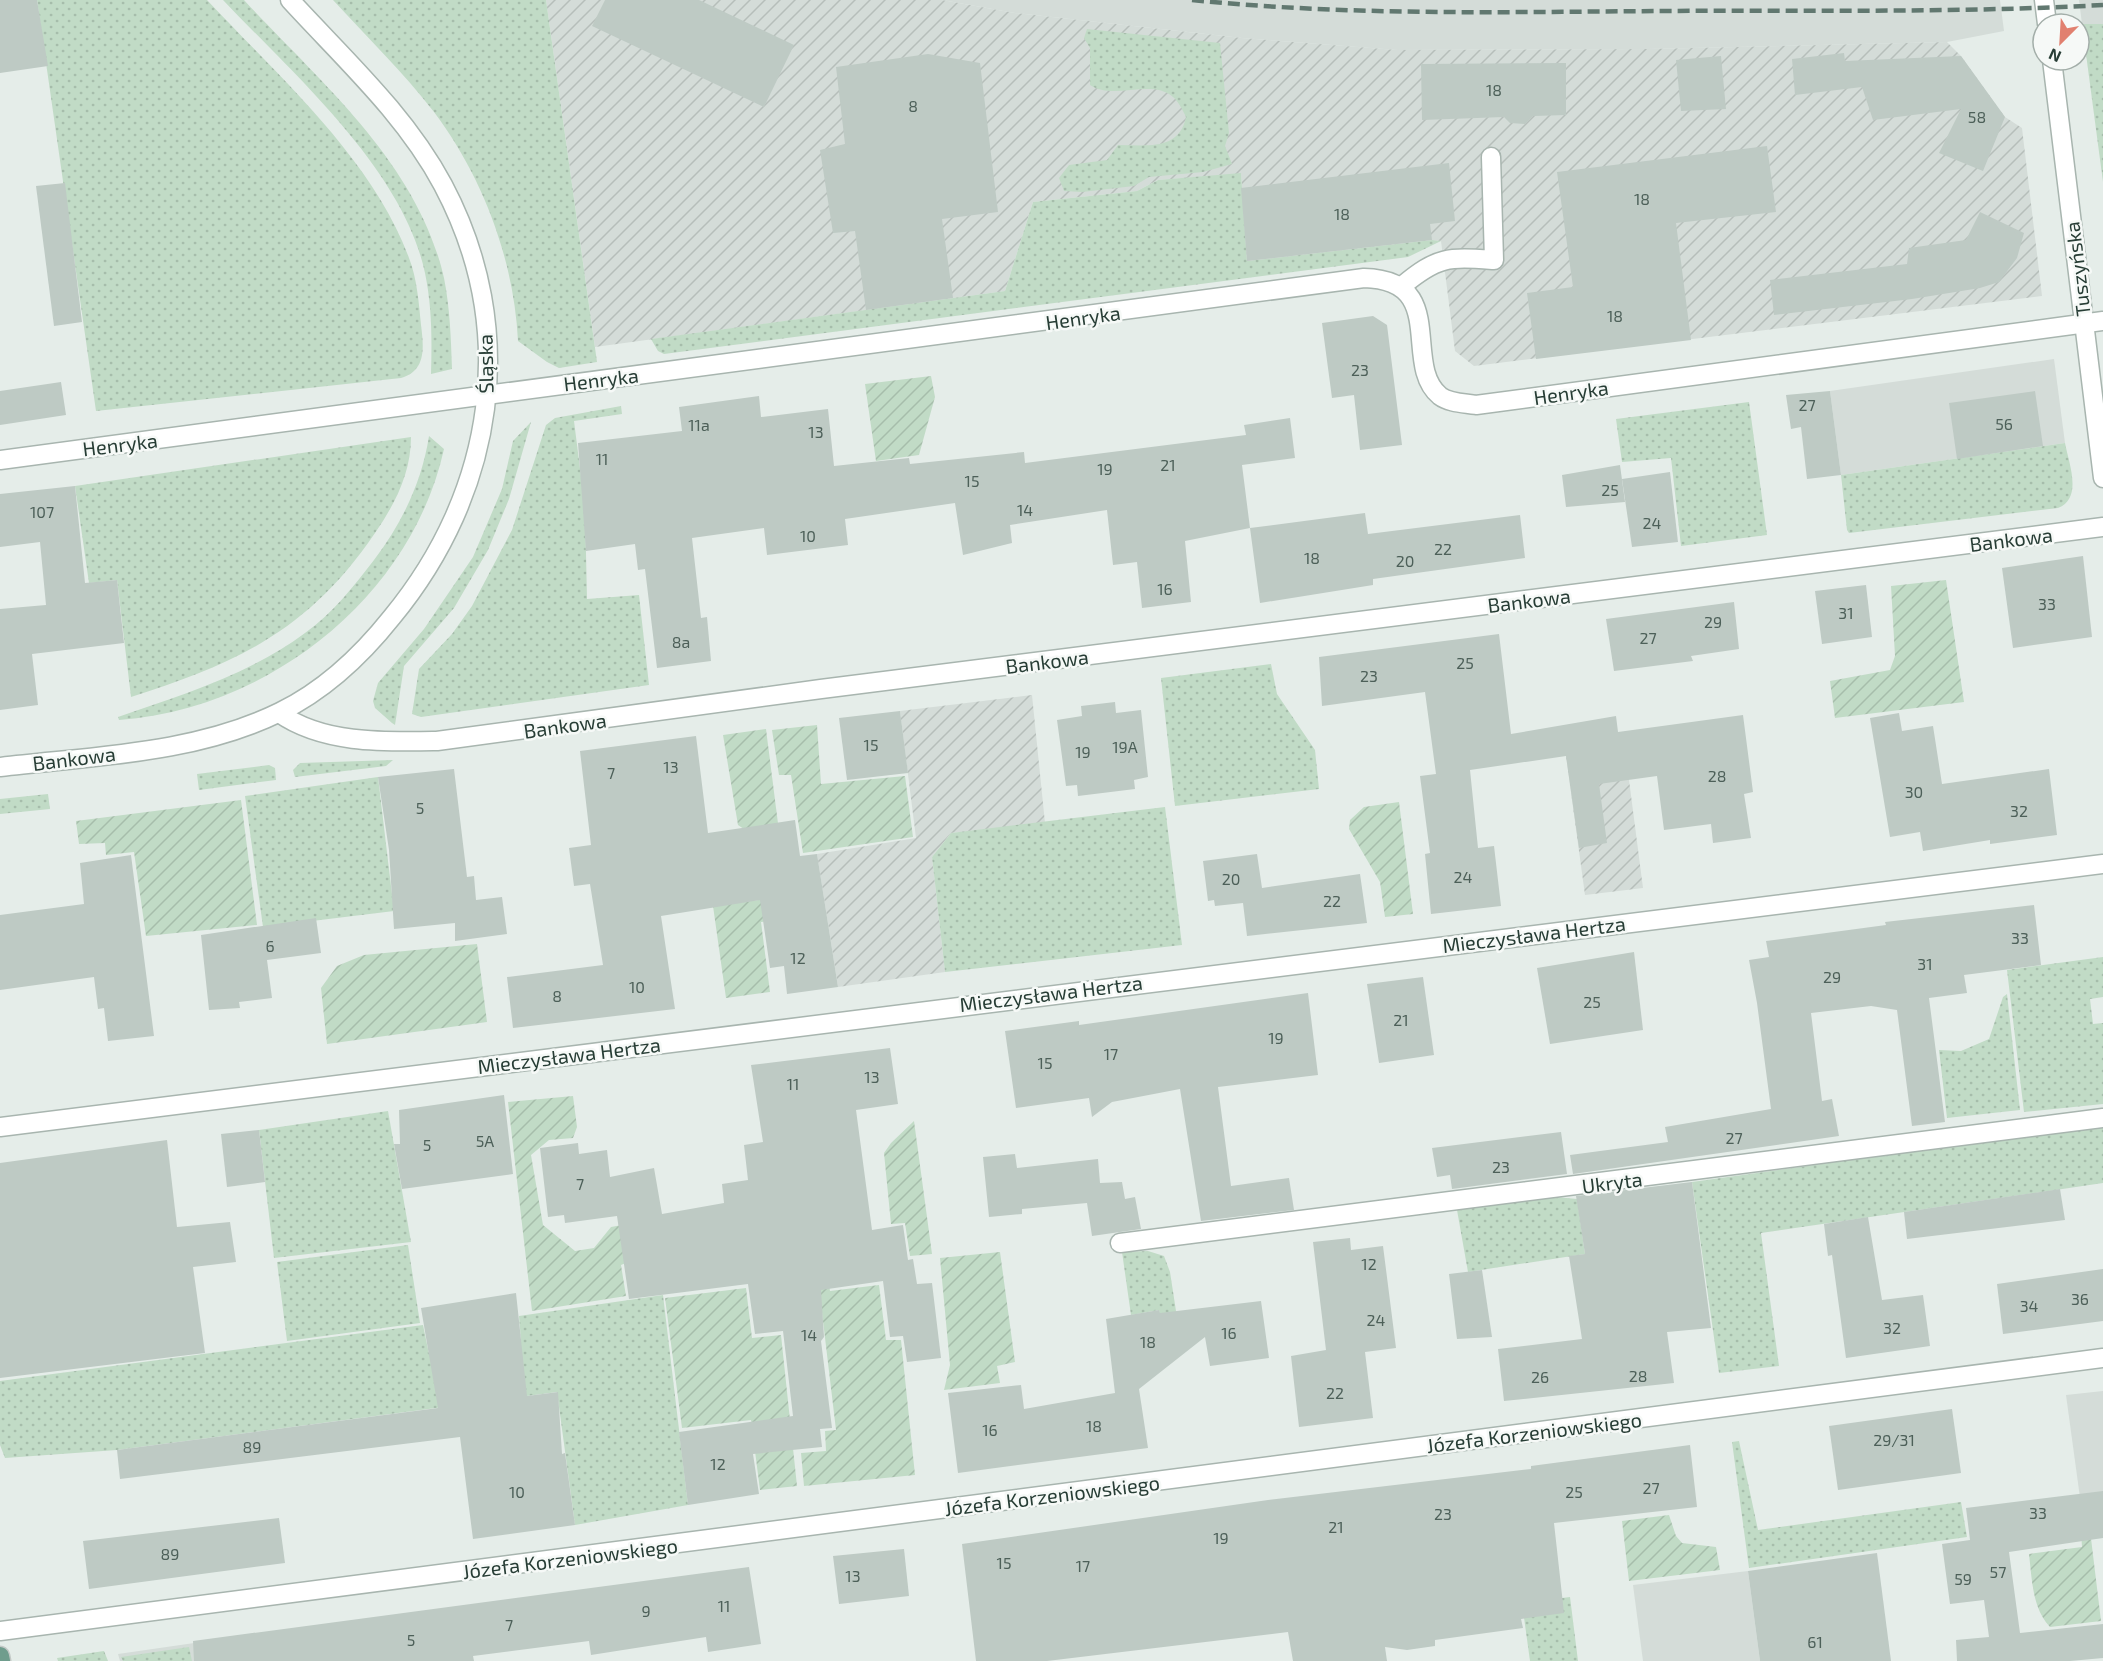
<svg xmlns="http://www.w3.org/2000/svg" width="2103" height="1661" viewBox="0 0 2103 1661" font-family="'Exo 2',sans-serif">
<style>
.built{fill:#d4dcd8}
.industrial{fill:url(#industrial-furrows)}
.grass{fill:url(#grass-dots)}
.garden{fill:url(#garden-furrows)}
.building{fill:#becac4}
.lines{fill:none;stroke-linecap:round;stroke-linejoin:round}
.minor-casing{stroke:#a8b5af;stroke-width:21}
.major-casing{stroke:#c3c9c6;stroke-width:21}
.minor{stroke:#fff;stroke-width:18}
.major{stroke:#6f9d8d;stroke-width:18}
.rail{stroke:#617870;stroke-width:4.5;stroke-dasharray:12 6;stroke-linecap:butt}
.labels{text-anchor:middle;dominant-baseline:central;stroke-width:5;stroke-linejoin:round;paint-order:stroke}
.number-label{font-size:16px;fill:#4d6059}
.street-label{font-size:20px;fill:#273d35;stroke:#f6f9f7}
</style>
<defs>
<pattern id="industrial-furrows" width="10" height="10" patternUnits="userSpaceOnUse" patternTransform="scale(1.5)"><rect width="10" height="10" fill="#d4dcd8"/><path d="M-1 1l2-2M0 10L10 0M9 11l2-2" fill="none" stroke="#b6beba"/></pattern>
<pattern id="grass-dots" width="8" height="8" patternUnits="userSpaceOnUse" patternTransform="scale(1.5)"><rect width="8" height="8" fill="#c1dbc6"/><path d="M2 2h.1M6 6h.1" fill="none" stroke="#a6bdab" stroke-width="1.8" stroke-linecap="round"/></pattern>
<pattern id="garden-furrows" width="10" height="10" patternUnits="userSpaceOnUse" patternTransform="scale(1.5)"><rect width="10" height="10" fill="#c1dbc6"/><path d="M-1 1l2-2M0 10L10 0M9 11l2-2" fill="none" stroke="#a6bdab"/></pattern>
</defs>
<rect width="100%" height="100%" fill="#e5ede9"/>
<g class="built">
<path d="M942,0H2000L2004,31L1947,42L1649,49L1397,50L1242,38L1015,13Z"/>
<path d="M2079,0H2103V24H2082Z"/>
<path d="M2054,359L2065,443L1841,475L1830,391Z"/>
<path d="M2103,1391V1524L2084,1527L2066,1395Z"/>
<path d="M1748,1571L1760,1661H1643L1633,1585Z"/>
<path d="M215,1640L218,1661H120L118,1654Z"/>
</g>
<g class="industrial">
<path d="M546,0H942L1015,13L1242,38L1397,50L1649,49L1947,42L1961,56L2005,117L2022,128L2042,296L1474,366L1455,351L1441,241L1432,240L1247,261L1241,174L1158,180L1137,191L1033,202L1005,291L595,347Z"/>
<path d="M1032,695L1045,823L951,833L932,857L945,972L838,987L817,854L916,838L900,711Z"/>
<path d="M1625,749L1643,888L1585,895L1566,756Z"/>
</g>
<g class="grass">
<path d="M37,0H207C278,76 373,159 409,258C417,278 419,304 421,325C424,348 426,371 401,378L96,411Z"/>
<path d="M223,0H244C321,83 418,163 444,278C450,308 451,339 452,369L431,374C432,339 432,307 425,273C403,169 294,75 223,0Z"/>
<path d="M333,0H546L597,362L559,368L547,362L518,341C514,260 483,177 434,112C403,72 367,37 333,0Z"/>
<path d="M2082,24H2103V182Z"/>
<path d="M1087,29L1220,43L1229,133L1225,146L1232,164L1203,172L1149,177L1134,186L1082,192L1064,191L1059,178L1069,165L1107,160L1118,145C1147,145 1179,151 1186,117C1183,111 1179,102 1173,97C1151,78 1114,101 1090,85V48L1084,38Z"/>
<path d="M1241,173L1247,261L1432,240L1441,241L1408,257L664,354L658,351L651,339L1005,291L1033,202L1137,191L1158,180Z"/>
<path d="M1749,402L1767,535L1681,546L1671,458L1622,462L1616,419Z"/>
<path d="M621,406L622,414L574,421L585,508L587,599L639,595L649,685L421,717L412,714L419,669L452,634L472,606L512,530L546,425L555,418Z"/>
<path d="M531,422L509,499L488,550L454,608L404,666L395,725L392,723L375,708L373,701L378,683L424,629L473,557L502,489L513,441Z"/>
<path d="M429,436L444,449C411,598 268,709 119,720L118,717C182,695 250,674 305,633C332,614 354,586 374,560C402,523 422,482 429,436Z"/>
<path d="M411,437C411,473 395,504 375,533C309,630 238,663 131,697L117,580L89,583L75,486Z"/>
<path d="M2065,443C2069,464 2083,498 2058,508L1849,533L1847,530L1841,475Z"/>
<path d="M1271,664L1277,694L1315,750L1319,789L1175,806L1161,678Z"/>
<path d="M393,760L386,766L295,777L293,770L300,763Z"/>
<path d="M269,765L275,768L276,780L199,790L197,774Z"/>
<path d="M378,777L394,911L263,927L245,796Z"/>
<path d="M48,794L50,809L0,814V799Z"/>
<path d="M1165,807L1182,945L945,972L932,857L951,833Z"/>
<path d="M2103,957V997L2090,999L2093,1024L2103,1023V1104L2024,1112L2007,970Z"/>
<path d="M2007,994L2020,1110L1947,1118L1939,1050L1961,1051L1989,1039L2003,997Z"/>
<path d="M388,1111L411,1242L274,1258L259,1130Z"/>
<path d="M2103,1125V1183L1761,1233L1779,1366L1719,1373L1692,1182Z"/>
<path d="M1556,1197L1577,1199L1585,1254L1468,1272L1457,1210Z"/>
<path d="M408,1245L420,1323L287,1341L277,1262Z"/>
<path d="M1148,1251L1164,1256L1170,1272L1178,1324L1163,1333L1159,1310L1131,1315L1122,1252Z"/>
<path d="M663,1295L688,1505L575,1525L557,1392L117,1450L5,1458L0,1445V1381L423,1325L429,1354L521,1341L519,1316Z"/>
<path d="M1739,1441L1758,1530L1961,1502L1967,1537L1749,1568L1732,1442Z"/>
<path d="M1570,1597L1578,1661H1530L1522,1603Z"/>
<path d="M189,1647L192,1661H123L121,1657Z"/>
<path d="M104,1651L108,1661H58L57,1658Z"/>
</g>
<g class="garden">
<path d="M931,376L935,397L919,455L876,461L865,384Z"/>
<path d="M1946,580L1964,702L1835,718L1830,681L1890,670L1895,656L1891,586Z"/>
<path d="M817,725L821,784L905,776L913,837L803,853L791,775H779L772,730Z"/>
<path d="M766,729L782,855L738,825L723,735Z"/>
<path d="M241,800L257,925L146,936L134,852L106,855L105,843L79,844L76,821Z"/>
<path d="M1399,802L1413,914L1385,917L1380,882L1349,829L1350,820L1364,807Z"/>
<path d="M765,899L786,919L761,922L770,992L726,998L713,906Z"/>
<path d="M477,944L487,1022L327,1044L321,988L337,966L364,955Z"/>
<path d="M573,1096L577,1127L573,1138L549,1140L531,1155L543,1225L575,1251L594,1248L611,1227L622,1225L628,1262L621,1265L626,1296L532,1311L508,1102Z"/>
<path d="M914,1121L932,1254L910,1256L905,1223L891,1224L884,1153L891,1143Z"/>
<path d="M1000,1252L1015,1362L997,1366L1000,1383L944,1390L950,1365L940,1258Z"/>
<path d="M818,1279H828L830,1291L879,1285L886,1340H901L915,1475L804,1486L801,1453L826,1451L825,1431L836,1430Z"/>
<path d="M746,1288L752,1338L781,1335L797,1486L760,1490L751,1420L682,1428L665,1298Z"/>
<path d="M1669,1515L1676,1536L1682,1543L1716,1547L1720,1570L1629,1581L1622,1521Z"/>
<path d="M2090,1530L2101,1621L2050,1627C2032,1608 2032,1579 2029,1554L2082,1547L2081,1531Z"/>
</g>
<g class="building">
<path d="M0,0H37L48,66L0,73Z"/>
<path d="M605,0H699L794,45L764,107L592,26Z"/>
<path d="M1844,53L1845,61L1961,56L2005,117L1983,171L1939,153L1961,109L1873,120L1862,87L1795,95L1792,59Z"/>
<path d="M928,54L980,63L998,212L942,219L953,298L866,310L855,231L833,233L820,150L845,144L836,67Z"/>
<path d="M1721,56L1726,109L1681,111L1676,60Z"/>
<path d="M1566,63V115L1533,116L1525,124L1510,123L1504,117L1422,120L1421,64Z"/>
<path d="M1767,146L1776,212L1676,223L1691,340L1536,359L1527,293L1573,287L1557,172Z"/>
<path d="M1449,163L1455,221L1430,224L1432,240L1247,261L1241,188Z"/>
<path d="M65,183L82,322L54,326L36,186Z"/>
<path d="M1980,212L2024,233L2017,258L1999,282L1980,288L1912,299L1774,315L1770,280L1907,264L1909,248L1966,240Z"/>
<path d="M1373,316L1387,325L1402,445L1360,450L1354,395L1332,398L1322,323Z"/>
<path d="M61,382L66,415L0,425V391Z"/>
<path d="M1830,391L1841,475L1807,479L1801,427L1791,429L1786,395Z"/>
<path d="M2035,391L2043,446L1957,459L1949,403Z"/>
<path d="M759,396L761,417L828,409L834,466L909,458L910,464L1024,452L1025,463L1246,435L1244,425L1290,418L1295,458L1242,465L1250,528L1185,541L1191,602L1142,608L1137,562L1113,565L1107,510L1010,525L1012,543L963,555L955,503L845,519L848,545L767,555L764,528L692,538L701,618L707,617L711,661L657,668L645,569L638,570L635,544L586,551L578,443L682,431L679,407Z"/>
<path d="M1620,465L1625,502L1566,507L1562,475Z"/>
<path d="M1670,472L1678,542L1632,547L1622,479Z"/>
<path d="M75,486L85,583L117,580L124,643L32,654L38,705L0,710V609L46,605L40,542L0,547V494Z"/>
<path d="M1365,513L1368,534L1520,515L1525,558L1373,579V585L1260,603L1250,528Z"/>
<path d="M2083,556L2092,637L2013,648L2002,568Z"/>
<path d="M1866,585L1872,637L1822,644L1815,591Z"/>
<path d="M1734,602L1739,649L1691,656L1693,661L1614,671L1606,619Z"/>
<path d="M1499,634L1511,734L1616,716L1618,732L1743,715L1753,792L1744,794L1751,838L1713,843L1711,824L1664,830L1657,776L1599,784L1607,843L1579,848L1566,756L1470,770L1478,848L1494,846L1501,906L1431,914L1425,854L1430,853L1420,776L1436,774L1425,692L1322,706L1319,657Z"/>
<path d="M1115,702L1116,713L1141,710L1148,777L1134,780L1135,789L1078,796L1077,785L1066,786L1057,720L1082,716L1081,706Z"/>
<path d="M900,711L908,773L847,780L839,718Z"/>
<path d="M1899,713L1902,731L1933,726L1942,784L2049,769L2057,835L1990,844V840L1923,851L1920,832L1890,837L1870,718Z"/>
<path d="M696,736L708,833L795,820L800,856L817,854L838,987L787,994L784,966L770,968L760,900L661,916L675,1009L513,1028L507,977L603,965L590,884L574,886L569,848L591,845L580,751Z"/>
<path d="M454,769L467,877L474,876L476,900L502,897L507,934L455,941V923L394,929L389,850L378,777Z"/>
<path d="M1257,854L1262,888L1360,874L1367,923L1247,936L1243,903L1215,906L1214,900L1208,901L1203,861Z"/>
<path d="M131,855L154,1036L108,1041L104,1008L98,1009L94,977L0,990V915L84,904L80,863Z"/>
<path d="M2034,905L2041,965L1964,975L1967,993L1929,998L1945,1122L1912,1126L1897,1010L1871,1006L1811,1013L1822,1101L1832,1099L1839,1136L1573,1174L1570,1155L1668,1142L1665,1127L1771,1109L1757,1003L1749,960L1769,957L1766,941L1886,925L1885,922Z"/>
<path d="M316,918L321,953L267,960L272,998L239,1002L240,1008L209,1010L201,935Z"/>
<path d="M1634,952L1643,1030L1550,1044L1537,968Z"/>
<path d="M1423,977L1434,1055L1379,1063L1367,984Z"/>
<path d="M1308,993L1318,1075L1218,1087L1231,1186L1289,1178L1294,1210L1201,1221L1180,1089L1112,1102L1092,1117L1089,1098L1016,1108L1005,1031L1079,1021V1025Z"/>
<path d="M890,1048L898,1104L856,1110L872,1230L903,1225L908,1260L913,1259L917,1284L932,1283L941,1358L907,1362L903,1336L890,1337L883,1281L821,1290L824,1337L821,1341L832,1428L820,1429L822,1447L753,1454L759,1494L688,1505L679,1432L793,1416L783,1331L755,1334L748,1284L629,1299L617,1216L565,1223L564,1215L548,1217L540,1148L578,1143L579,1154L607,1150L610,1177L654,1168L662,1214L724,1203L722,1184L748,1180L744,1145L763,1142L751,1065Z"/>
<path d="M504,1095L513,1174L402,1189L394,1144H400L399,1110Z"/>
<path d="M259,1130L265,1182L227,1187L221,1134Z"/>
<path d="M1561,1132L1567,1174L1452,1189L1450,1175L1437,1177L1432,1148Z"/>
<path d="M167,1140L177,1227L230,1222L236,1262L193,1267L205,1353L0,1378V1163Z"/>
<path d="M1015,1154L1017,1168L1098,1159L1100,1183L1122,1182L1125,1199L1135,1197L1141,1229L1092,1236L1087,1203L1022,1209V1214L989,1217L983,1157Z"/>
<path d="M1692,1182L1711,1328L1667,1332L1674,1383L1504,1401L1498,1349L1582,1339L1569,1256L1585,1254L1576,1196Z"/>
<path d="M2060,1189L2065,1220L1907,1239L1904,1212Z"/>
<path d="M1868,1217L1882,1300L1923,1295L1930,1346L1846,1358L1832,1255L1828,1256L1824,1224Z"/>
<path d="M1350,1238L1351,1250L1383,1246L1396,1348L1365,1352L1373,1418L1299,1427L1291,1356L1326,1350L1313,1242Z"/>
<path d="M2103,1269V1321L2003,1334L1997,1284Z"/>
<path d="M1482,1270L1492,1337L1457,1339L1449,1274Z"/>
<path d="M516,1293L527,1396L558,1392L562,1454L565,1453L575,1525L473,1539L460,1437L120,1479L117,1450L438,1408L421,1308Z"/>
<path d="M1261,1301L1269,1358L1210,1366L1205,1337L1139,1389L1148,1448L958,1473L948,1393L1021,1385L1024,1409L1115,1393L1106,1319L1159,1310L1160,1313Z"/>
<path d="M1952,1409L1961,1473L1838,1490L1829,1426Z"/>
<path d="M1690,1445L1697,1507L1554,1523L1564,1613L1521,1619L1523,1628L1435,1640V1646L1407,1650L1385,1647L1387,1661H1293L1288,1632L1047,1661H976L962,1544L1268,1500L1531,1469V1466Z"/>
<path d="M2103,1491V1538L2009,1552L2020,1633L2103,1624V1658L2070,1661H1957L1956,1640L1989,1637L1984,1600L1950,1604L1942,1544L1970,1540L1966,1508Z"/>
<path d="M279,1518L285,1563L89,1589L83,1541Z"/>
<path d="M904,1549L909,1596L839,1604L833,1556Z"/>
<path d="M1877,1553L1891,1661H1760L1748,1571Z"/>
<path d="M749,1567L761,1644L708,1652L706,1637L591,1655L589,1641L473,1656L474,1661H194L193,1641Z"/>
</g>
<g class="lines">
<g class="minor-casing">
<g id="minor">
<path d="M2044,0L2047,24"/>
<path d="M2052,60L2103,478"/>
<path d="M1402,286C1438,256 1448,257 1494,260L1491,157"/>
<path d="M0,460L1364,278C1450,280 1401,364 1440,396C1449,403 1465,403 1476,405L2103,321"/>
<path d="M279,713C323,744 384,742 437,741L821,689L2103,527"/>
<path d="M0,767C92,756 195,754 280,712C325,690 361,656 392,617C495,492 520,330 443,185C405,114 344,59 290,0"/>
<path d="M0,1127L2103,864"/>
<path d="M1120,1243L2103,1118"/>
<path d="M0,1631L2103,1358"/>
</g>
</g>
<g class="major-casing">
<path id="major" d="M0,1656L1,1661"/>
</g>
<use href="#minor" class="minor"/>
<use href="#major" class="major"/>
<path class="rail" d="M1192,0C1349,16 1506,12 1663,11C1810,10 1957,13 2103,5"/>
</g>
<g class="labels">
<g class="number-label">
<text x="1494" y="89">18</text>
<text x="913" y="105">8</text>
<text x="1977" y="116">58</text>
<text x="1642" y="198">18</text>
<text x="1342" y="213">18</text>
<text x="1615" y="315">18</text>
<text x="1360" y="369">23</text>
<text x="1807" y="404">27</text>
<text x="2004" y="423">56</text>
<text x="699" y="424">11a</text>
<text x="816" y="431">13</text>
<text x="602" y="458">11</text>
<text x="1168" y="464">21</text>
<text x="1105" y="468">19</text>
<text x="972" y="480">15</text>
<text x="1610" y="489">25</text>
<text x="1025" y="509">14</text>
<text x="42" y="511">107</text>
<text x="1652" y="522">24</text>
<text x="808" y="535">10</text>
<text x="1443" y="548">22</text>
<text x="1312" y="557">18</text>
<text x="1405" y="560">20</text>
<text x="1165" y="588">16</text>
<text x="2047" y="603">33</text>
<text x="1846" y="612">31</text>
<text x="1713" y="621">29</text>
<text x="1648" y="637">27</text>
<text x="681" y="641">8a</text>
<text x="1465" y="662">25</text>
<text x="1369" y="675">23</text>
<text x="871" y="744">15</text>
<text x="1125" y="746">19A</text>
<text x="1083" y="751">19</text>
<text x="671" y="766">13</text>
<text x="611" y="772">7</text>
<text x="1717" y="775">28</text>
<text x="1914" y="791">30</text>
<text x="420" y="807">5</text>
<text x="2019" y="810">32</text>
<text x="1463" y="876">24</text>
<text x="1231" y="878">20</text>
<text x="1332" y="900">22</text>
<text x="2020" y="937">33</text>
<text x="270" y="945">6</text>
<text x="798" y="957">12</text>
<text x="1925" y="963">31</text>
<text x="1832" y="976">29</text>
<text x="637" y="986">10</text>
<text x="557" y="995">8</text>
<text x="1592" y="1001">25</text>
<text x="1401" y="1019">21</text>
<text x="1276" y="1037">19</text>
<text x="1111" y="1053">17</text>
<text x="1045" y="1062">15</text>
<text x="872" y="1076">13</text>
<text x="793" y="1083">11</text>
<text x="1734" y="1137">27</text>
<text x="485" y="1140">5A</text>
<text x="427" y="1144">5</text>
<text x="1501" y="1166">23</text>
<text x="580" y="1183">7</text>
<text x="1369" y="1263">12</text>
<text x="2080" y="1298">36</text>
<text x="2029" y="1305">34</text>
<text x="1376" y="1319">24</text>
<text x="1892" y="1327">32</text>
<text x="1229" y="1332">16</text>
<text x="809" y="1334">14</text>
<text x="1148" y="1341">18</text>
<text x="1638" y="1375">28</text>
<text x="1540" y="1376">26</text>
<text x="1335" y="1392">22</text>
<text x="1094" y="1425">18</text>
<text x="990" y="1429">16</text>
<text x="1894" y="1439">29/31</text>
<text x="252" y="1446">89</text>
<text x="718" y="1463">12</text>
<text x="1651" y="1487">27</text>
<text x="517" y="1491">10</text>
<text x="1574" y="1491">25</text>
<text x="2038" y="1512">33</text>
<text x="1443" y="1513">23</text>
<text x="1336" y="1526">21</text>
<text x="1221" y="1537">19</text>
<text x="170" y="1553">89</text>
<text x="1004" y="1562">15</text>
<text x="1083" y="1565">17</text>
<text x="1998" y="1571">57</text>
<text x="853" y="1575">13</text>
<text x="1963" y="1578">59</text>
<text x="724" y="1605">11</text>
<text x="646" y="1610">9</text>
<text x="509" y="1624">7</text>
<text x="411" y="1639">5</text>
<text x="1815" y="1641">61</text>
</g>
<g class="street-label">
<text transform="translate(2077 269) rotate(-97)">Tuszyńska</text>
<text transform="translate(1083 317) rotate(-8)">Henryka</text>
<text transform="translate(485 364) rotate(-91)">Śląska</text>
<text transform="translate(601 379) rotate(-7)">Henryka</text>
<text transform="translate(1571 392) rotate(-8)">Henryka</text>
<text transform="translate(120 444) rotate(-7)">Henryka</text>
<text transform="translate(2011 539) rotate(-7)">Bankowa</text>
<text transform="translate(1529 600) rotate(-7)">Bankowa</text>
<text transform="translate(1047 661) rotate(-7)">Bankowa</text>
<text transform="translate(565 725) rotate(-8)">Bankowa</text>
<text transform="translate(74 758) rotate(-7)">Bankowa</text>
<text transform="translate(1534 934) rotate(-7)">Mieczysława Hertza</text>
<text transform="translate(1051 993) rotate(-7)">Mieczysława Hertza</text>
<text transform="translate(569 1055) rotate(-7)">Mieczysława Hertza</text>
<text transform="translate(1612 1182) rotate(-7)">Ukryta</text>
<text transform="translate(1534 1432) rotate(-7)">Józefa Korzeniowskiego</text>
<text transform="translate(1052 1495) rotate(-7)">Józefa Korzeniowskiego</text>
<text transform="translate(570 1558) rotate(-7)">Józefa Korzeniowskiego</text>
</g>
</g>
<g transform="translate(2061 42) rotate(204)"><circle r="28" fill="#f6f9f7" stroke="#a3aea9" stroke-width="1.5"/>
<path d="M0-4.5L10 22L0 15L-10 22Z" fill="#e1806f"/>
<text y="-9" font-size="16" font-weight="bold" text-anchor="middle" fill="#273d35">N</text>
</g>
</svg>
